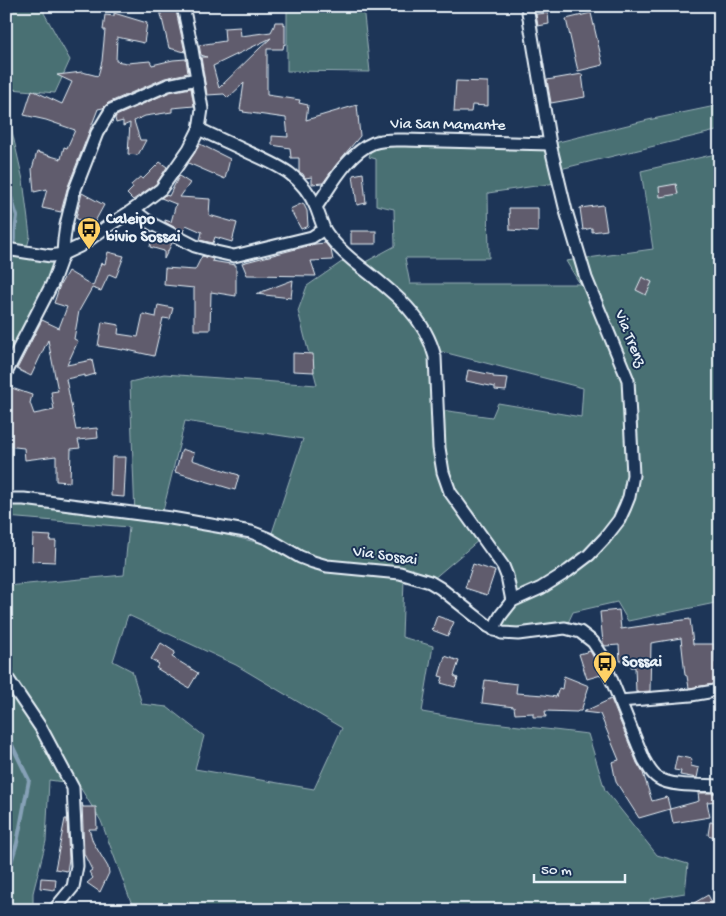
<svg xmlns="http://www.w3.org/2000/svg" width="726" height="916" viewBox="0 0 726 916" font-family="'Gochi Hand',sans-serif">
<style>
.green{fill:#497073;stroke:#98b0b6;fill-rule:evenodd}
.lines{fill:none;stroke-linecap:round;stroke-linejoin:round}
.stream{stroke:#86a1b7;stroke-width:4}
.building{fill:#605c6d;stroke:#e8f1f8;fill-rule:evenodd}
.minor-casing{stroke:#e8f1f8;stroke-width:15}
.minor{stroke:#1d3557;stroke-width:11}
.labels{text-anchor:middle;dominant-baseline:central;stroke-width:4;stroke-linejoin:round;paint-order:stroke}
.street-label{font-size:16px;fill:#e8f1f8;stroke:#1d3557}
.poi-label{font-size:16px;font-weight:bold;fill:#e8f1f8;stroke:#1d3557;text-anchor:start}
</style>
<rect width="100%" height="100%" fill="#1d3557"/>
<filter id="ink" filterUnits="userSpaceOnUse"><feTurbulence type="fractalNoise" baseFrequency=".02" numOctaves="2"/><feDisplacementMap in="SourceGraphic" scale="10" xChannelSelector="R" yChannelSelector="G"/><feConvolveMatrix kernelMatrix="1 2 1 2 8 2 1 2 1" color-interpolation-filters="sRGB"/></filter>
<g filter="url(#ink)">
<g class="green">
<path d="M6,6H44V13L70,60L55,93L11,89V127L23,180L30,236L25,255L59,259L6,367V225L10,212L6,204Z"/>
<path d="M287,6H363L370,72L287,71Z"/>
<path d="M720,105V130L556,170V183L488,193L489,258H405L410,284H580L566,261L653,249L641,171L720,153V602L628,621L617,602L573,612L567,625L520,629L493,625L512,609L502,575L479,540L426,585L404,579L402,637L433,646L422,712L468,720L588,734L605,790L657,855L688,864L685,893L650,899V910H134L101,821L78,784L49,780L46,841L33,893V910H6V675L14,671L6,653V586L124,575L129,527L6,517V503L135,517L130,382L164,374L317,385L298,311L307,286L349,257L358,266L395,246L394,209L376,205V159L369,157L376,134L550,144L648,120ZM439,351L583,388L581,417L498,403L492,417L441,410ZM185,421L303,439L268,545L161,519ZM128,615L236,665L342,728L314,789L195,769L204,736L167,707L142,704L132,671L113,661Z"/>
</g>
<g class="lines">
<g class="stream">
<path d="M6,26L9,6"/>
<path d="M6,181L17,216L9,277L6,284"/>
<path d="M6,733L29,780L17,843L6,879"/>
</g>
</g>
<g class="building">
<path d="M159,6H175L185,52L169,48Z"/>
<path d="M114,13L147,23L144,43L117,37L116,61L127,63L150,61L152,65L173,60L186,59L188,73L165,78L108,103L103,108L98,109L67,189L61,212L42,208L47,189L34,192L32,169L37,152L61,159L64,147L67,148L75,130L46,120L24,115L32,90L62,104L72,82L57,75L82,72L98,76L102,61L105,30H103L105,15L114,16Z"/>
<path d="M548,13L549,24L538,26L536,14Z"/>
<path d="M591,13L603,65L578,71L566,19Z"/>
<path d="M275,22H284V25L285,24V45L284,44L283,49H267V95L300,100L299,103L308,105L306,120L357,105L360,136L335,166L323,183L312,184V177L305,178L303,174L299,172V158H291L290,148L272,145V136L288,137L286,118L243,112L244,111L240,110L244,83L228,98L224,94L207,95L201,57H207L201,55L199,45L225,41L224,28L240,27L241,36L271,32L274,26ZM271,38L260,48L219,88L213,66Z"/>
<path d="M582,74L585,97L551,103L547,80Z"/>
<path d="M456,81L488,82V106L472,105L471,112H454Z"/>
<path d="M191,88L194,106L172,108V112L145,116L134,121L140,140H146L138,155L128,154L130,123L123,126V121L116,123L115,118L116,116L170,92Z"/>
<path d="M200,144L230,159L225,179L188,163Z"/>
<path d="M160,162L167,167L156,184L133,200L127,194L133,188L131,185L140,177L143,179Z"/>
<path d="M363,173L366,203L357,205L353,175Z"/>
<path d="M179,176L190,183L180,197L210,199L209,215L237,223L232,242L215,237L213,243L200,240L202,232L186,225L183,232L165,222V220L171,222L176,204L161,198L165,195L169,196Z"/>
<path d="M676,184L678,194L660,197L659,187Z"/>
<path d="M82,193L104,205L92,227L76,218Z"/>
<path d="M303,203L307,211L308,226L301,229L290,209Z"/>
<path d="M603,205L607,230L592,232V228L583,230L580,208Z"/>
<path d="M509,208H538V232L510,230Z"/>
<rect x="351" y="231" width="25" height="13"/>
<path d="M152,235L160,237L172,243L164,259V251L150,247Z"/>
<path d="M325,243L331,250L333,260L311,261L316,276L247,275L242,263L315,244Z"/>
<path d="M108,252L124,256L116,277L109,274L101,291L92,288L79,311L74,339L78,341L67,365L92,360L95,374L85,377V375L66,379L76,430L97,428L98,438L78,440L80,448L71,449L70,482L56,481V456L25,460L24,448L6,446V386L32,395L30,403L34,414L54,410L51,392L58,391L48,340L31,376L17,369L42,320L59,328L67,307L54,303L60,285L68,271L93,286L101,263L105,264Z"/>
<path d="M202,256L213,259L212,261L236,265V296L211,292L210,330H194V288L164,285L165,268L195,270Z"/>
<path d="M642,277L652,282L646,295L636,290Z"/>
<path d="M293,280L291,298L256,294Z"/>
<path d="M158,305L173,308L170,319L163,318L154,356L123,349V350L98,346L102,322L119,325L118,334L138,337L143,314L156,317Z"/>
<path d="M293,353L313,354L314,372L293,371Z"/>
<path d="M468,370L493,375V377L508,378L506,391L495,390V387L466,381Z"/>
<path d="M182,449L194,453L192,460L239,475L235,490L175,472Z"/>
<path d="M112,457H126L124,497L111,496Z"/>
<path d="M33,535L51,536L50,541H56L55,562L32,561Z"/>
<path d="M473,564L495,571L487,595L465,588Z"/>
<path d="M619,610L621,629L690,619L693,644H714L715,663H720V683L689,688L687,676L685,675L681,638L651,643L650,691L636,692L635,667H631V661H620L619,645L605,646L603,643L600,612Z"/>
<path d="M437,616L454,622L448,636L432,630Z"/>
<path d="M161,643L175,652L172,657L198,673L189,688L156,668L159,664L151,659Z"/>
<path d="M590,651L594,658L601,675L587,679L579,654Z"/>
<path d="M445,656L459,661L454,676L458,678L455,687L441,683L443,677L439,676Z"/>
<path d="M564,676L589,686L581,711H578L577,712L545,711L546,717H533V713L515,714L514,707L482,703L485,680L517,684L516,693L544,695L556,697L559,688L562,689Z"/>
<path d="M611,699L637,763L643,773L652,801L667,797L670,809L699,801L698,793H720V801L707,802L710,817L673,823L670,809L639,818L616,782L612,762L619,760L600,714L583,712Z"/>
<path d="M677,756L692,759L691,766L699,768L697,778L680,775L681,771L674,770Z"/>
<path d="M82,803L83,807H96L97,829H89L93,842L108,867L109,873L100,892L87,883L93,878L89,872L92,870L84,854Z"/>
<path d="M65,819H67L69,859L67,871L55,869Z"/>
<path d="M710,822L720,823L718,838L708,835Z"/>
<path d="M41,878L56,879L55,890L40,888Z"/>
<path d="M708,895L716,910H698L694,903Z"/>
</g>
<g class="lines">
<g class="minor-casing">
<g id="minor">
<path d="M199,129C215,137 232,144 248,152C279,166 301,174 316,207"/>
<path d="M133,210L152,224L195,246L216,252L234,256L312,237L324,229L316,207C331,186 348,153 373,143C383,139 394,140 405,140L550,144"/>
<path d="M324,229C333,244 347,256 361,267C393,292 425,316 435,357L439,448L443,472L450,492L503,566L507,576L512,601"/>
<path d="M6,249L51,256L63,254L80,246L108,226L133,210L161,189L189,149L199,129L202,109L192,49L183,6"/>
<path d="M6,373L52,284L63,254L64,240L66,225L74,192L97,133L111,110L168,85L197,79"/>
<path d="M6,499H24L171,518L251,532L269,539L300,557L313,562L327,566L400,573L430,582L440,588L488,626L502,633L518,634L565,628L580,632L593,642L601,654L644,760C648,766 651,774 658,778C671,787 703,785 720,786"/>
<path d="M494,630L497,622L501,615L512,601L541,588L568,571L589,555L605,538L619,520L625,507L629,497L633,475L628,380L586,278L566,211L550,144L527,6"/>
<path d="M6,676L41,728L73,788L77,866L73,887L54,910"/>
<path d="M620,701L691,695L720,690"/>
</g>
</g>
<use href="#minor" class="minor"/>
</g>
</g>
<defs>
<g id="bus-pin" transform="scale(1.25)"><path d="M0 17L-7.5 6A9.5 9.5 0 1 1 7.5 6Z" fill="#ffd166" stroke="#1d3557"/><path d="M-5-6H5V4H4V6H2V4H-2V6H-4V4H-5ZM-3.5-4V0h7V-4ZM-3.5 1.2v1.5H-2V1.2ZM2 1.2v1.5H3.5V1.2Z" fill="#111"/></g>
</defs>
<g fill-rule="evenodd">
<use href="#bus-pin" x="89" y="229"/>
<use href="#bus-pin" x="605" y="663"/>
</g>
<g class="labels">
<g class="street-label">
<text transform="translate(448 126) rotate(1)">Via San Mamante</text>
<text transform="translate(629 339) rotate(68)">Via Trenz</text>
<text transform="translate(385 557) rotate(8)">Via Sossai</text>
</g>
<g class="poi-label">
<text x="106" y="220">Caleipo<tspan x="106" dy="18">bivio Sossai</tspan></text>
<text x="622" y="663">Sossai</text>
</g>
</g>
<rect width="726" height="916" fill="none" stroke="#1d3557" stroke-width="25"/>
<rect x="12" y="12" width="701" height="891" fill="none" stroke="#e8f1f8" stroke-width="2" filter="url(#ink)"/>
<path d="M534 874v8h91v-8" fill="none" stroke="#e8f1f8" stroke-width="2.5"/>
<text x="541" y="874" font-size="15" fill="#e8f1f8" stroke="#1d3557" stroke-width="4" paint-order="stroke">50 m</text>
</svg>
